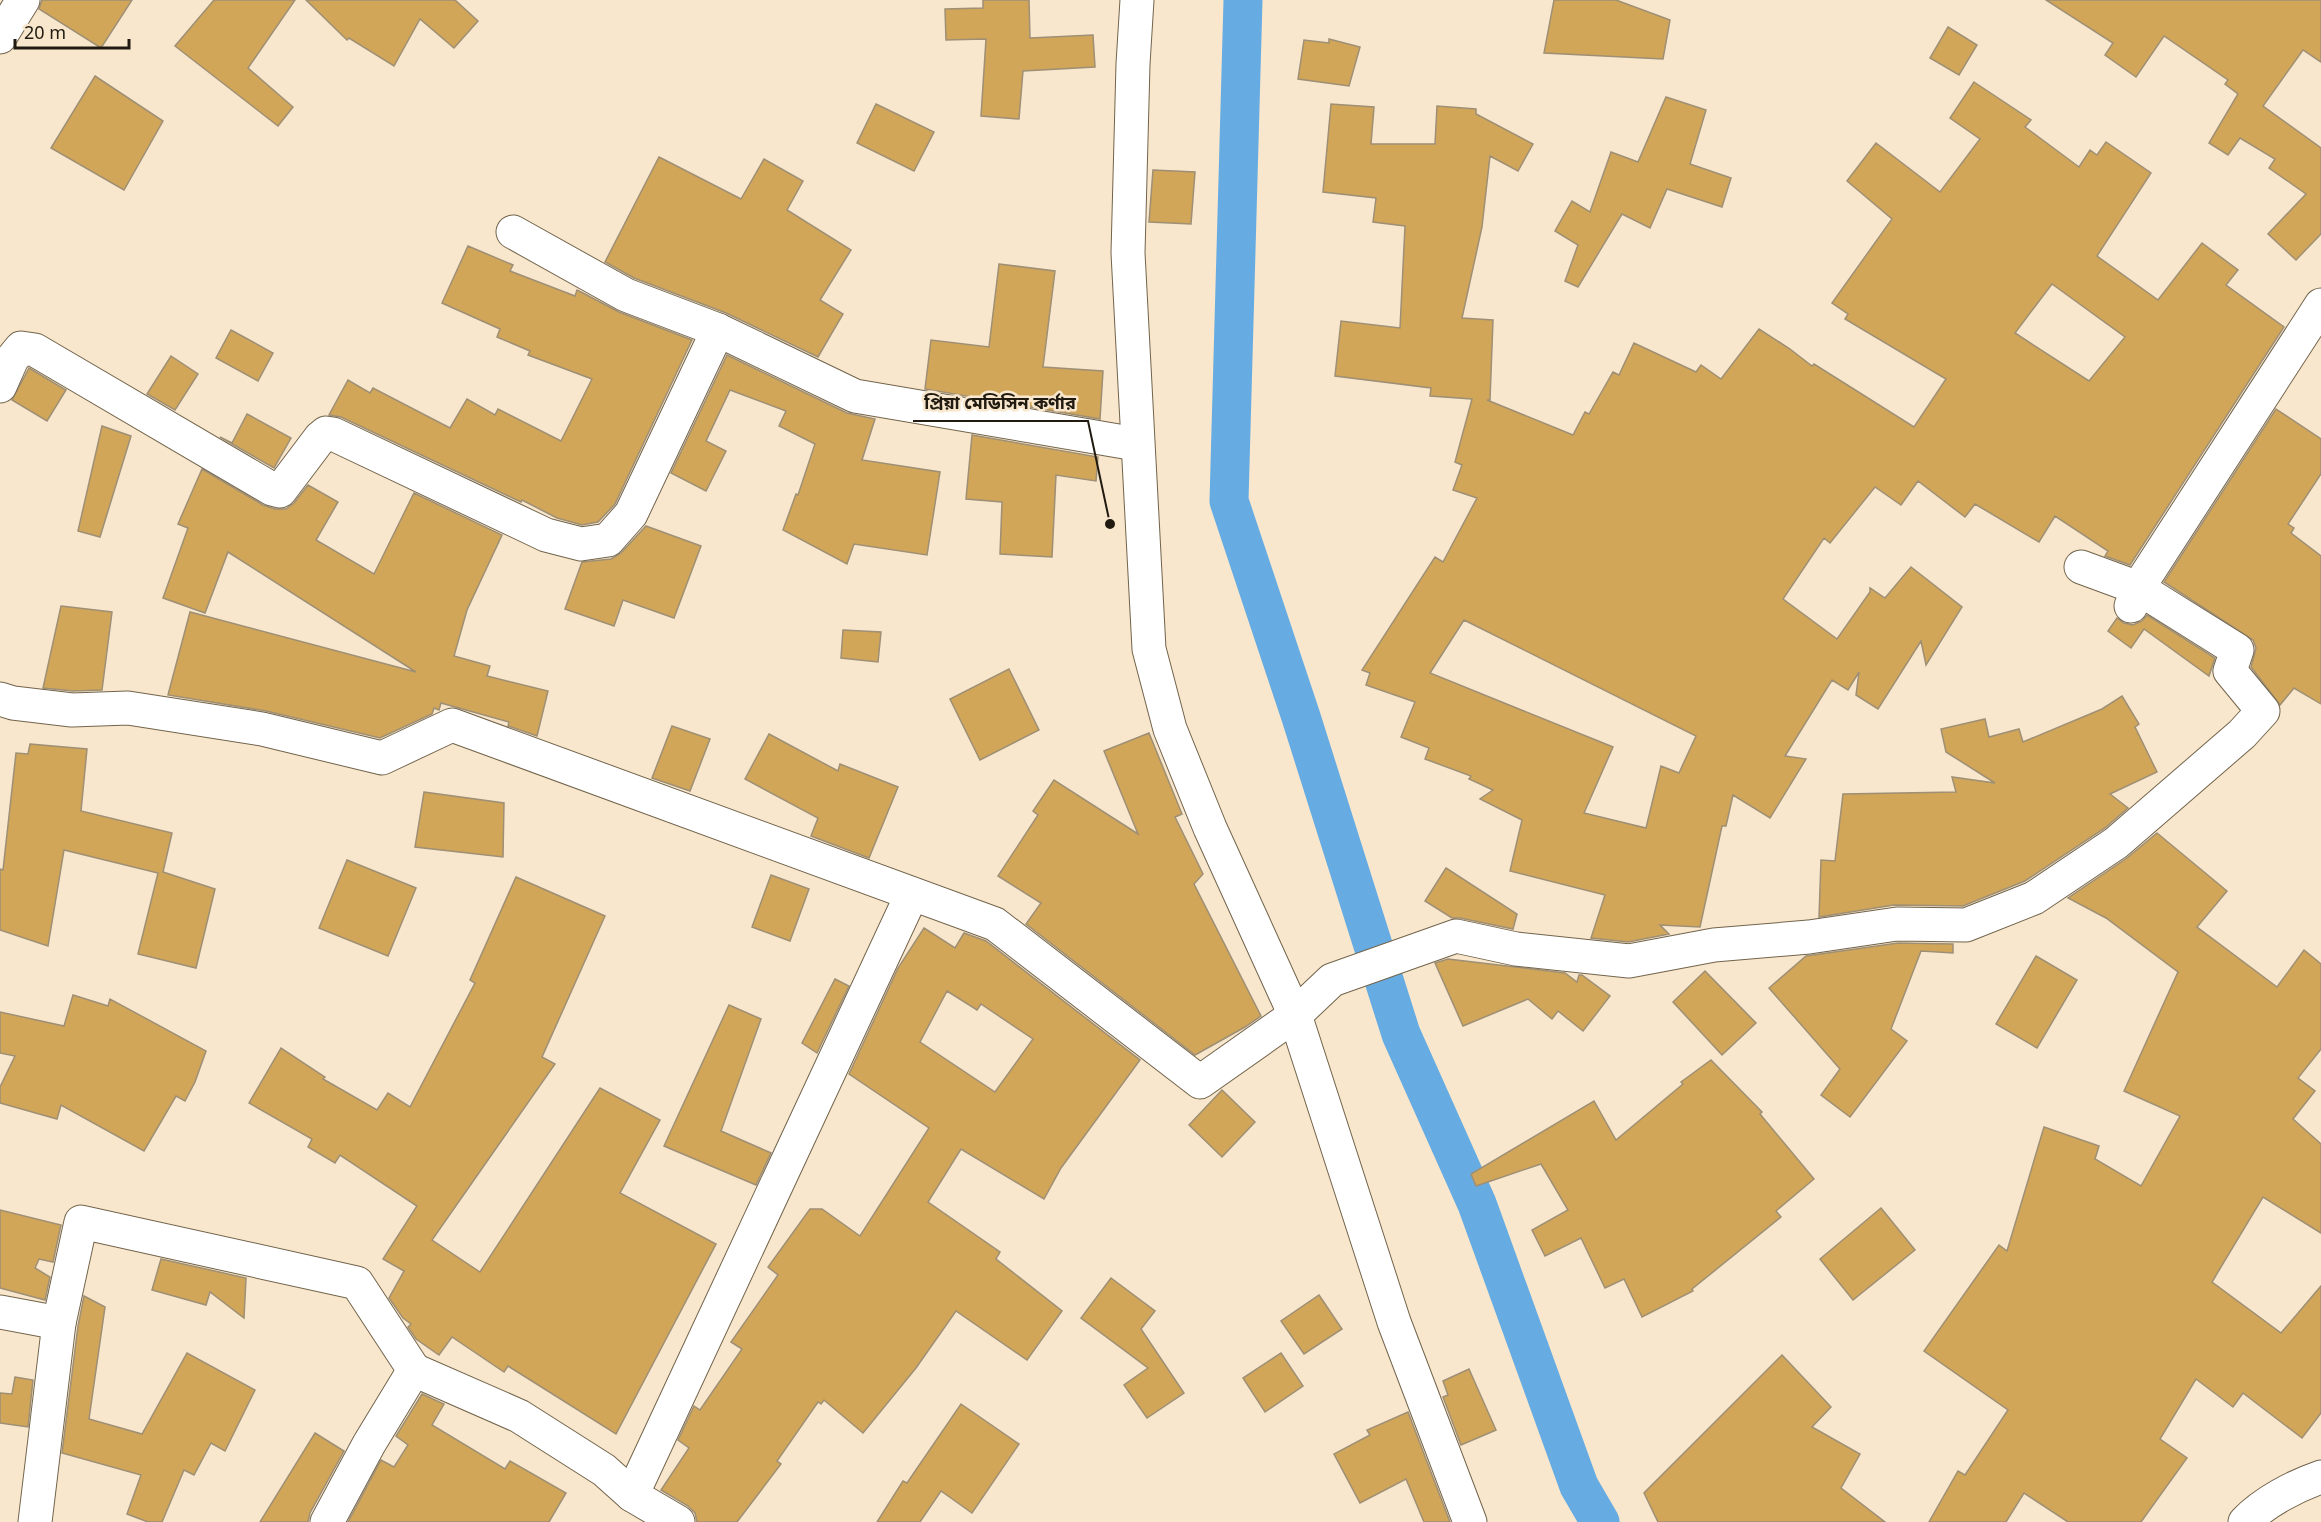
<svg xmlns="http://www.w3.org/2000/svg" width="2321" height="1522" viewBox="0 0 2321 1522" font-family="'Noto Sans','Noto Sans Bengali',sans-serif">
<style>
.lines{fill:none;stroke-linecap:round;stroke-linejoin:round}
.canal{stroke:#66ace3;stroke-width:39}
.building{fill:#d1a659;stroke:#9e8f75;stroke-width:1.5;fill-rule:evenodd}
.minor-casing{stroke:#72644c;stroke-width:35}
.minor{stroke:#fff;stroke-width:33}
.leader{fill:none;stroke:#201a10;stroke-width:2}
.callout-dot{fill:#201a10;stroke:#f8e7cc;stroke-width:2}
.callout-label{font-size:18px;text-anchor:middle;font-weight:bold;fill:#201a10;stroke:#f8e7cc;stroke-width:5;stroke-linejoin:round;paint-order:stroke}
</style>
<rect width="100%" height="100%" fill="#f8e7cc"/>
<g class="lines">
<path class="canal" d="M1243,0L1229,501L1301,717L1401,1034L1477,1204L1579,1486L1600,1522"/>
</g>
<g class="building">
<path d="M42,0H132L101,48L39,9Z"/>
<path d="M214,0H295L248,68L293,107L278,126L175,46Z"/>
<path d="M306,0H455L478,21L454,48L420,19L394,66L349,38L347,40Z"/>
<path d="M983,0H1029L1030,38L1093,35L1095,67L1023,71L1019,119L981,116L986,39L946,40L945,9L983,8Z"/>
<path d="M1554,0H1616L1670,20L1663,59L1544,53Z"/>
<path d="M2046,0H2321V62L2303,50L2263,106L2321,148V234L2296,260L2268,234L2306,194L2269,168L2275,159L2240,138L2228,155L2209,143L2238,94L2225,84L2228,80L2164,36L2136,77L2105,55L2113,43Z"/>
<path d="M1948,27L1977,45L1959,75L1930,58Z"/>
<path d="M1329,39L1360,47L1349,86L1298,79L1304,40L1329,43Z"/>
<path d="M95,76L163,121L124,190L51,148Z"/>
<path d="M1974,82L2031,120L2025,127L2079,167L2090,150L2097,155L2106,142L2151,173L2097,256L2158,300L2202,243L2238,270L2226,285L2284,327L2130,565L2105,556L2108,551L2055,516L2039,542L1975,504L1965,517L1918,481L1901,505L1875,487L1830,543L1824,538L1783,599L1837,639L1870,592V588L1885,598L1911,567L1962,607L1926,665L1921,641L1878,709L1856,695L1859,672L1848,690L1832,680L1785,756L1806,759L1770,818L1733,795L1726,826H1722L1700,927L1660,925L1669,934L1628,942L1591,938L1605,895L1510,871L1522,820L1480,799L1493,790L1469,779L1471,776L1425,759L1429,748L1401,737L1415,702L1366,685L1370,673L1362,670L1435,557L1443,562L1477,498L1453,490L1462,465L1455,462L1472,399L1430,396L1431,388L1335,376L1341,321L1400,328L1405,226L1373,222L1376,198L1323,192L1331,104L1374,107L1371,144H1435L1437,106L1476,109V114L1533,144L1518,171L1490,156L1482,227L1462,318L1493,320L1490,400H1487L1573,435L1585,412L1589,414L1613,372L1619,375L1634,343L1696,372L1701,365L1721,379L1759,329L1790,349L1812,366L1814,364L1914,427L1946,379L1845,319L1848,314L1832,303L1892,219L1847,181L1876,143L1940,192L1980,139L1950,118ZM2052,284L2125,337L2089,381L2015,333ZM1464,620L1696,736L1679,773L1661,766L1646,828L1584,813L1613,747L1430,673Z"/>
<path d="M1666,97L1706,110L1690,164L1731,178L1722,207L1667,189L1650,228L1622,214L1578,287L1565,281L1578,245L1555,231L1572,201L1590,212L1611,152L1638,162Z"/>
<path d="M876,104L934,132L914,171L857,143Z"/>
<path d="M659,157L741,199L764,159L803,181L787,210L851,250L820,300L843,314L818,357L726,313L634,278L605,262Z"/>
<path d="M1153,170L1195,172L1191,224L1149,222Z"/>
<path d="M468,246L513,265L510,271L575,296L577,290L583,293L619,312L692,340L615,504L598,522L582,525L557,518L522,500L521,502L341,417L329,415L348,380L370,393L373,388L450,428L467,399L495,415L498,409L561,441L592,379L528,355L530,351L497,337L500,329L442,303Z"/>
<path d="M999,264L1055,271L1043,367L1103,371L1100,419L925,389L931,340L989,347Z"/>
<path d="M231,330L273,353L258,381L216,358Z"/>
<path d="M727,355L847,413L875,419L862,460L940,472L927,555L854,544L847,564L783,530L796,494L798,495L815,444L779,426L786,411L730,390L706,441L726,451L706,491L671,473Z"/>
<path d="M171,356L198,374L175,410L147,394Z"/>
<path d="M29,368L66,390L47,421L12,400Z"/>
<path d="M2276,409L2321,439V474L2288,524L2294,528L2291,533L2321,556V704L2294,688L2280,705L2251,667L2256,648L2253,640L2164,582Z"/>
<path d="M247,414L291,438L274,468L220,437L232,443Z"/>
<path d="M102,426L131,436L100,537L78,531Z"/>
<path d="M972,435L1098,457L1096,481L1056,475L1052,557L1000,554L1002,502L966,499Z"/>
<path d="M202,469L263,505L275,509H286L294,503L308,485L338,502L316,540L374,574L414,493L502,535L467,610L454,656L490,666L487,676L548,691L537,736L508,726L509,722L441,703L439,710L434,708L432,714L380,738L266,711L168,695L190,612L416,672L228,552L205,613L163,598L188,528L178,524Z"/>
<path d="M646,526L701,546L674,618L623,600L614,626L565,609L582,562L611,559L621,553Z"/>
<path d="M61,606L112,612L102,690L73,691L43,688Z"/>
<path d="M2147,615L2215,658L2209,676L2144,629L2131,648L2108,631L2117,618L2124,623L2133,625L2142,621Z"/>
<path d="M843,630L881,632L878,662L841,658Z"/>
<path d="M1009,669L1039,730L980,760L950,699Z"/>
<path d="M2122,696L2139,724L2135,727L2157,772L2110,794L2128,808L2105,828L2025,881L1963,906L1894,905L1819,917L1821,860L1835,861L1843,794L1956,792L1952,777L1995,783L1946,752L1941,729L1985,719L1989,737L2019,729L2023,742L2102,709Z"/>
<path d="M672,726L710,739L690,791L652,778Z"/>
<path d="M1149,733L1182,814L1175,817L1203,874L1194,884L1261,1016L1245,1027L1195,1055L1026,924L1041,903L998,876L1038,815L1033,811L1054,780L1138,834L1104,751Z"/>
<path d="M769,734L838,771L840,764L898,787L869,858L811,836L818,818L745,779Z"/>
<path d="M30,744L87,749L81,811L172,833L163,872L215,889L196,968L138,954L158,873L64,850L48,946L0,930V869L3,870L16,753L28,754Z"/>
<path d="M424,792L504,803L503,857L415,847Z"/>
<path d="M2157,833L2227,891L2197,927L2277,987L2304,950L2321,964V1049L2298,1078L2315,1091L2293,1119L2321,1144V1233L2263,1197L2212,1282L2281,1333L2321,1286V1413L2302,1438L2243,1393L2233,1407L2196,1379L2160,1439L2187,1458L2141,1522H2068L2024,1493L2006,1522H1929L1958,1471L1965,1475L2008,1410L1924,1351L1999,1245L2007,1251L2044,1127L2099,1146L2095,1159L2141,1186L2180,1116L2124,1091L2178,972L2106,918L2068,898L2127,858Z"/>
<path d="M347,860L416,888L388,956L319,928Z"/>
<path d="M1446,868L1517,914L1513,929L1460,918H1452L1425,901Z"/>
<path d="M771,875L809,889L790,941L752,927Z"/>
<path d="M516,877L605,916L542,1057L555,1064L432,1240L480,1272L600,1088L660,1120L620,1193L716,1244L616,1434L508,1366L504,1372L452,1337L439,1355L416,1339L408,1327L411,1324L403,1318L389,1298L404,1271L383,1259L417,1206L340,1155L335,1163L308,1147L312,1139L249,1103L281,1048L325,1077L323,1079L377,1110L388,1093L410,1107L475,983L470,980Z"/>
<path d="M924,928L955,948L964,933L986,941L1140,1060L1061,1168L1044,1199L961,1149L928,1202L1000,1252L996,1259L1062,1311L1027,1360L956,1311L916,1368L863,1433L824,1400L821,1404L818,1402L777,1461L781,1464L737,1522H697L695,1513L688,1506L661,1490L689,1448L678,1440L694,1406L700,1410L742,1349L731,1342L778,1275L768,1267L810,1209H822L860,1236L929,1128L849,1074L898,968ZM947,991L977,1010L981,1004L1033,1039L995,1092L920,1042Z"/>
<path d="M1898,943L1953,944V953L1921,951L1891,1029L1907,1041L1850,1117L1821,1095L1840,1069L1769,988L1806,956Z"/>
<path d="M2036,956L2077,980L2037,1048L1996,1024Z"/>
<path d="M1448,959L1565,973L1577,982L1579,975H1582L1610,996L1583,1031L1558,1011L1552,1019L1528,999L1463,1026L1435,963Z"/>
<path d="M1705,971L1756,1023L1722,1055L1673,1002Z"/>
<path d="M835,979L849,986L817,1053L802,1043Z"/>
<path d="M73,995L108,1006L110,999L206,1051L195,1082L185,1101L176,1096L144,1151L61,1105L57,1119L0,1103V1087L15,1056L0,1053V1012L64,1026Z"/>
<path d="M729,1005L761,1019L721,1131L771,1153L756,1185L664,1146Z"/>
<path d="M1711,1060L1762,1112L1760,1114L1814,1179L1776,1211L1781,1217L1692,1289L1693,1291L1642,1317L1624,1279L1605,1288L1581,1238L1545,1256L1532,1230L1568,1210L1541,1164L1476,1186L1471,1174L1594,1101L1616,1140L1683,1084L1681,1082Z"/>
<path d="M1222,1090L1255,1122L1222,1157L1189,1125Z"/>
<path d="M1881,1208L1915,1250L1853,1300L1820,1259Z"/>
<path d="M0,1210L61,1225L53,1262L39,1259L35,1268L50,1277L45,1300L0,1288Z"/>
<path d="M161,1259L246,1278L244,1318L210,1292L206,1305L152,1290Z"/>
<path d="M1111,1278L1155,1311L1141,1329L1184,1393L1147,1418L1124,1385L1148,1368L1081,1318Z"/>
<path d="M1319,1295L1342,1329L1304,1354L1281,1321Z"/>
<path d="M84,1296L105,1307L89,1419L142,1434L187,1353L255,1390L225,1451L211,1443L194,1475L184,1470L162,1522H148L127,1514L141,1475L62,1453L78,1326Z"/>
<path d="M1281,1353L1303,1386L1265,1412L1243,1378Z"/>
<path d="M1782,1355L1831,1407L1812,1427L1860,1454L1841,1488L1885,1522H1658L1644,1493Z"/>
<path d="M1469,1369L1496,1430L1461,1445L1443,1397L1448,1395L1443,1381Z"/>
<path d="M15,1377L33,1380L28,1427L0,1423V1393L12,1394Z"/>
<path d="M422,1394L444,1404L432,1425L505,1469L510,1461L566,1493L549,1522H348L381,1460L394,1467L408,1445L396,1436Z"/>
<path d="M961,1404L1019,1444L972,1513L941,1491L920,1522H877L903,1481L907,1483Z"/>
<path d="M1408,1412L1450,1522H1424L1406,1479L1360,1503L1334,1454L1370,1435L1367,1430Z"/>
<path d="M315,1433L344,1451L310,1513L308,1522H260Z"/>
</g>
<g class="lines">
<g class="minor-casing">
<g id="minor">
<path d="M1137,0L1133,64L1128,253L1149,649L1170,729L1210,828L1295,1015L1394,1322L1470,1522"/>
<path d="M0,37L23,0"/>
<path d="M513,232L626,295L718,330L855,396L1136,444"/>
<path d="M0,386L12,359L21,348L35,350L272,489L280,491L320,438L326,433L333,434L546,535L581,544L608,540L631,514L718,330"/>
<path d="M2131,606L2138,588L2321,305"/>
<path d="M0,699L13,703L72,710L128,708L262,729L382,758L452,725L995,924L1200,1082L1295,1015L1332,980L1456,936L1516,949L1629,961L1714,945L1809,937L1897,924L1966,925L2034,898L2116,843L2242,734L2263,711L2230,671L2237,650L2138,588L2081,567"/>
<path d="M0,1312L59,1323"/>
<path d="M632,1495L678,1522"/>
<path d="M35,1522L59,1323L81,1222L357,1283L414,1370"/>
<path d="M327,1522L369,1444L414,1370L519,1416L604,1470L632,1495L912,894"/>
<path d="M2245,1522C2264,1502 2295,1486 2321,1477"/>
</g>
</g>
<use href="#minor" class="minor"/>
</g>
<path class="leader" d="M1110 524L1088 421H913"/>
<circle class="callout-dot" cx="1110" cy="524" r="6"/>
<g class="callout-label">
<text x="1000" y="409">প্রিয়া মেডিসিন কর্ণার</text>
</g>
<path d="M15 39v9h114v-9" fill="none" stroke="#201a10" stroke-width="3"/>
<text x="24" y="39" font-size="18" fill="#201a10" stroke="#f8e7cc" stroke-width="4.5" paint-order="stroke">20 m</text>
</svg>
